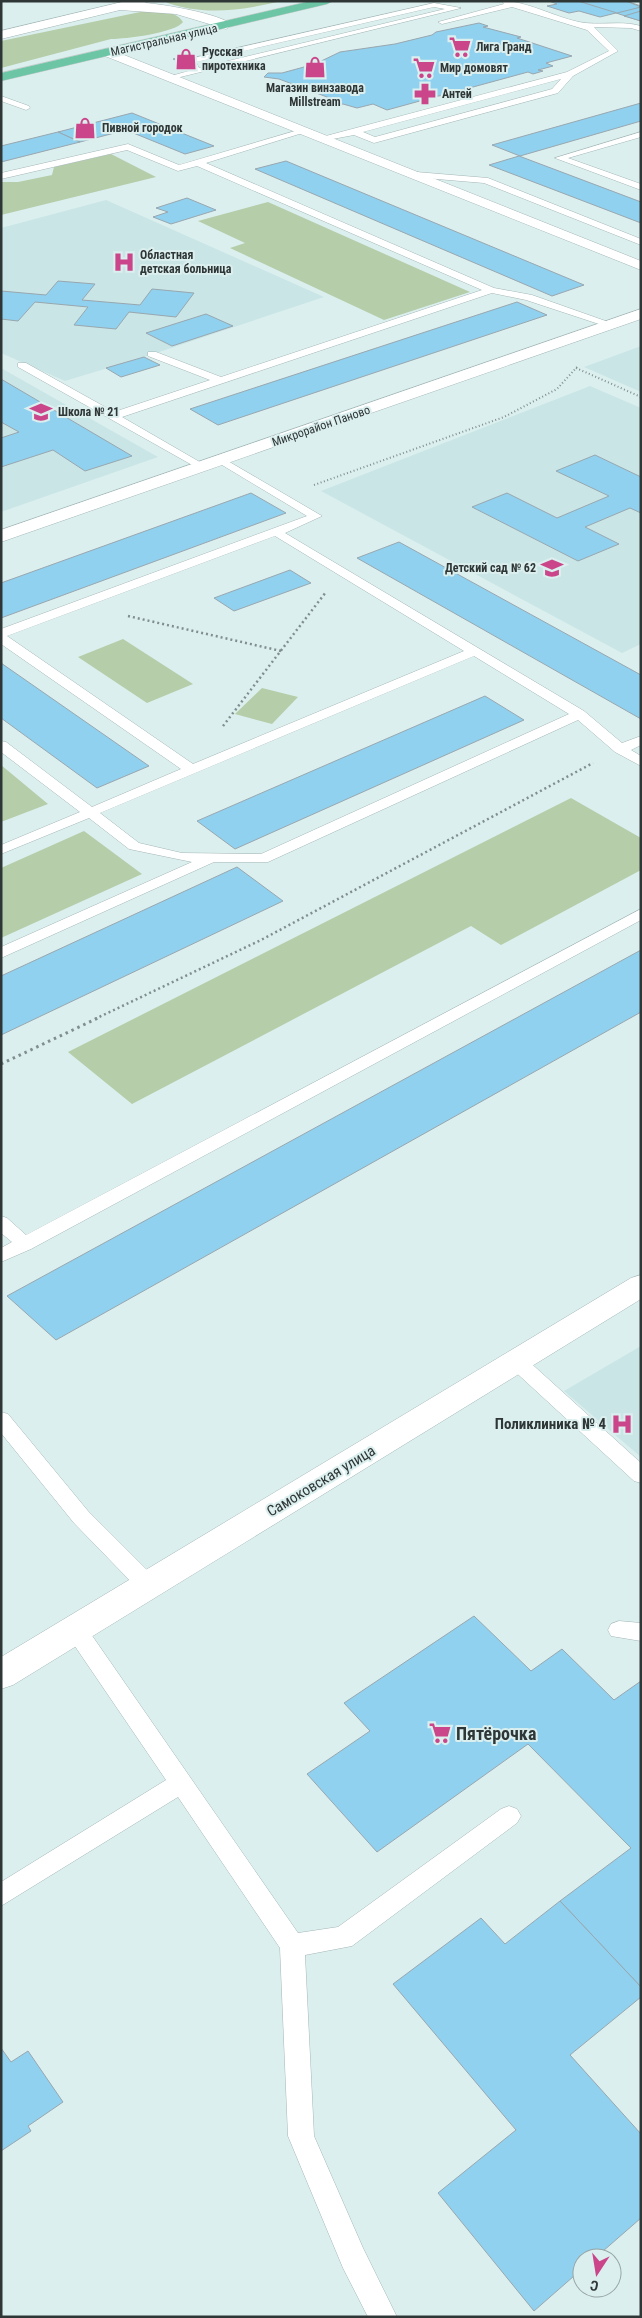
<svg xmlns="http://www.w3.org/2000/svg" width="642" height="2318" viewBox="0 0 642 2318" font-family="'Roboto Condensed',sans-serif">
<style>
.built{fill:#c9e5e6}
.green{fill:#b5cda9}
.building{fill:#90d1ef;stroke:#98a7af}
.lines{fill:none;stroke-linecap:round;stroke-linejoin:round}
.service-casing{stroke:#a4b6b6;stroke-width:1}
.minor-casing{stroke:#a4b6b6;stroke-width:1}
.tertiary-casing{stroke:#a4b6b6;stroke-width:1}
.trunk-casing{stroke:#c9cbcb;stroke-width:1}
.path-far2{stroke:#818e8e;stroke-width:2;stroke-dasharray:1 2.5;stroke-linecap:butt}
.path-far1{stroke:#818e8e;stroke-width:2.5;stroke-dasharray:2 3;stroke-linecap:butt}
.path{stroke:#818e8e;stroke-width:3;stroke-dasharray:2.5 4;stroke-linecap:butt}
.service{fill:#fff;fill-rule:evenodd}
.minor{fill:#fff;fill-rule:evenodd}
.tertiary{fill:#fff;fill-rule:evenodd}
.trunk{fill:#6cc6a6;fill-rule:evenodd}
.labels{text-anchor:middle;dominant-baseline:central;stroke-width:4;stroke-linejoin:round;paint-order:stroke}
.far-street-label{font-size:12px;fill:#2f3636;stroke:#dcefef}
.far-poi-label{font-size:12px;font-weight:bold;fill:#2f3636;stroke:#dcefef;text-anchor:start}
.poi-label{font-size:15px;font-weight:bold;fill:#2f3636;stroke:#dcefef;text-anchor:end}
.street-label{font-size:15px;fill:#2f3636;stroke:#dcefef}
.near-poi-label{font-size:18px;font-weight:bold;fill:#2f3636;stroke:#dcefef;text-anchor:start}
</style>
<rect width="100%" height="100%" fill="#dcefef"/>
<g class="built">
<path d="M106,200L324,297L144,357L65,381L1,353V228Z"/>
<path d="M641,346V392L584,367Z"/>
<path d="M1,368L158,457L1,512Z"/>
<path d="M590,386L641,408V644L622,653L321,491Z"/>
<path d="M641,1346V1457L564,1391Z"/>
</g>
<g class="green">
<path d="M163,1H282C243,10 202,17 163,1Z"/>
<path d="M145,11C157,12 176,10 183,22C175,33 125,39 111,39L1,68V41Z"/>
<path d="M111,154L156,177L1,215V182H18L52,175L54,167Z"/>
<path d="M268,202L470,292L384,320L230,248L245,243L198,221Z"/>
<path d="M123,639L193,684L147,703L78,657Z"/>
<path d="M262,688L298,697L272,724L235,714Z"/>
<path d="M1,765L48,804L1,822Z"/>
<path d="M571,798L641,838V870L501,945L471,926L132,1104L68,1052Z"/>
<path d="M84,831L142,874L1,938V868Z"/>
</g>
<g class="building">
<path d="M549,1H626L641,6V21L616,13L600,17L579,11L569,13L547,6L557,4Z"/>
<path d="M578,1H626L641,7L617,13Z"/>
<path d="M641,11V21L624,16Z"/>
<path d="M479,23L488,26L483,27L521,37L517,38L572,56L546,63L553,66L538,70L543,71L533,74L528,72L462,90L468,92L459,94L438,96L387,110L373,104L357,108L343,104L337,105L328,102L335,100L279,79L264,77L268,73H282L315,64L340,52L395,44L432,35L436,32Z"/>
<path d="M192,55L199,58L180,62L173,59Z"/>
<path d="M641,103V121L520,156L492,145Z"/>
<path d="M132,113L214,146L185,154L126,130L80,142L58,132Z"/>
<path d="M58,132L80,142L1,162V146Z"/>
<path d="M519,156L641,202V223L489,165Z"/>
<path d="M286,161L584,285L552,296L255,169Z"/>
<path d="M187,198L216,210L171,224L153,217L168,212L156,208Z"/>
<path d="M58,281L95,284L82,300L140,305L152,289L194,293L176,317L129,312L116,329L74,325L88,307L35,302L18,321L1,319V291L46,295Z"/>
<path d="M517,302L547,315L218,425L190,409Z"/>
<path d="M206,314L233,326L172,346L146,333Z"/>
<path d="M144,357L160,365L121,377L106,368Z"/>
<path d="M1,379L132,456L85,471L53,450L1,467V438L19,432L1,422Z"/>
<path d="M595,455L641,477V513L630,508L585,527L619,544L578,561L472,507L507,493L557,518L609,496L556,471Z"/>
<path d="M251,493L286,513L1,618V583Z"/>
<path d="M399,542L641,675V719L357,558Z"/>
<path d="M290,570L311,583L234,611L214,598Z"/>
<path d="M1,663L149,766L97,788L1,718Z"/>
<path d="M485,696L524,720L235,849L197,821Z"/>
<path d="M237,867L283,901L1,1035V976Z"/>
<path d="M641,950V1012L56,1340L7,1296Z"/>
<path d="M474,1616L531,1671L562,1649L614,1700L641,1681V1987L560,1901L631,1848L528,1744L377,1852L307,1774L370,1731L344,1703Z"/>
<path d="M560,1901L641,1987V1997L570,2055L641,2134V2218L595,2258H582V2269L534,2311L438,2193L516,2130L393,1984L481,1918L505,1944Z"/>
<path d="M1,2048L11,2062L28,2051L63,2102L28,2126L31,2131L1,2151Z"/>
</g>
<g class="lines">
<g class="service-casing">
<g id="service">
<path d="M502,1C528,1 554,17 579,22C599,26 621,20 641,26V31L631,28L594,27L618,51L573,76L558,93L374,143L354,135L322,141V137L567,72L609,51L587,30L512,7L442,24L438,22L504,4ZM561,79L552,89L375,137L363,132Z"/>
<path d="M434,3L461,8L168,80L164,78L192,70L189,59ZM434,7L445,9L199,68L196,62Z"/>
<path d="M1,96L29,106L30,108L26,110L1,101Z"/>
<path d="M302,129L309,131L206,163L494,288L532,295L617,325L608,327L526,300L492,293L122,417L205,465V469L201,470L18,367V363H26L114,412L210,380L148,356V352H156L221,377L482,290L197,166L178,171L127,150L1,179V173L128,144L179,165Z"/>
<path d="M641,132V137L568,158L641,184V190L555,158Z"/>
<path d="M416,172L488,178L641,239V245L484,183L413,177L412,175Z"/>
<path d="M221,457L322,516L285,533L584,711L622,743L641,736V745L631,750L641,756V766L615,752L578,720L268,862H214L1,958V947L192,862L129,849L89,818L1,854V845L80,812L1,752V741L6,742L92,807L181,769L1,644V629L307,516L217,462V458ZM275,536L464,651L193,764L7,636ZM474,656L569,714L261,854L182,853L139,843L100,813Z"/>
<path d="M641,909V920L31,1249L1,1262V1248L12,1242L1,1233V1216L7,1218L26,1235Z"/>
<path d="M517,1355L524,1357L641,1463V1483L634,1481L510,1367L507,1362L510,1357Z"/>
<path d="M1,1412L8,1414L88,1511L157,1580L160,1586L157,1592L149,1595L141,1592L74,1523L1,1433Z"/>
<path d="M76,1621L84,1624L298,1933L338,1927L501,1809L509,1806L517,1809L521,1816L517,1823L352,1946L305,1955L314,2136L363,2248L397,2317H368L343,2268L288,2136L280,1948L178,1797L1,1906V1882L166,1780L68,1636L65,1630L68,1624Z"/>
<path d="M619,1621L641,1623V1641L611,1636L608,1630L611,1624Z"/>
</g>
</g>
<g class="minor-casing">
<g id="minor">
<path d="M126,1H147L145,3C162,4 222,14 232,25L226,29L176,14L120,10L1,39V31Z"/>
<path d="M109,49L641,261V270L105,56L103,53Z"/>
<path d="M641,309V319L1,542V530Z"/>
</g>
</g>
<g class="tertiary-casing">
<path id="tertiary" d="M641,1275V1299L13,1685L1,1689V1657L631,1278Z"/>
</g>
<g class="trunk-casing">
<path id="trunk" d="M311,1H333L327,4L1,81V73Z"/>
</g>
<g class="path-far2">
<path d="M576,368L641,397"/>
<path d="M314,485L504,417L557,389L577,367"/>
</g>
<g class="path-far1">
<path d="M128,616L281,651"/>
<path d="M223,726L326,592"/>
<path d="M95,1019L261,940L593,763"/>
</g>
<path class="path" d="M1,1064L98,1018"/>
<use href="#service" class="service"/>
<use href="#minor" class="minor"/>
<use href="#tertiary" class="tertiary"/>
<use href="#trunk" class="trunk"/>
</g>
<defs>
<g id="supermarket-bare" transform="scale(1.725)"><path d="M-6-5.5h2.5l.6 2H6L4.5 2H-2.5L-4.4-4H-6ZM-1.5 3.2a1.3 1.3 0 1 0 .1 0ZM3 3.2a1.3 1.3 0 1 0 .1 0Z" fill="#ca4589" stroke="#dcefef" stroke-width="2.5" paint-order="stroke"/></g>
<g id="shop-bare" transform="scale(1.725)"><path d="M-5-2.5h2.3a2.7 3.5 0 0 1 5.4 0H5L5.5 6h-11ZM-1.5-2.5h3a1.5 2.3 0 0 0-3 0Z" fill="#ca4589" stroke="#dcefef" stroke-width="2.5" paint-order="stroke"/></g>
<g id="pharmacy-bare" transform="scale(1.725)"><path d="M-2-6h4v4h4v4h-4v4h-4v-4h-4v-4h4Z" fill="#ca4589" stroke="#dcefef" stroke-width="2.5" paint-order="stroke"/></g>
<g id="hospital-bare" transform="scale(1.725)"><path d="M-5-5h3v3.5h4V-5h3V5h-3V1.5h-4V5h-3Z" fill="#ca4589" stroke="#dcefef" stroke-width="2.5" paint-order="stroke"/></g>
<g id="school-bare" transform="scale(1.725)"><path d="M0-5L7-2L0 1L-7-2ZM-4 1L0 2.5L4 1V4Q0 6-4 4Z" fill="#ca4589" stroke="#dcefef" stroke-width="2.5" paint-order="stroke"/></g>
</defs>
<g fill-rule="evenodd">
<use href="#supermarket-bare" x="460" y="47"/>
<use href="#shop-bare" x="186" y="59"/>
<use href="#shop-bare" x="315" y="67"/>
<use href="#supermarket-bare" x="424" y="68"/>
<use href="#pharmacy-bare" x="425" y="94"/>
<use href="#shop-bare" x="85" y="128"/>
<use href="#hospital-bare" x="124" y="262"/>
<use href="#school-bare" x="41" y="412"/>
<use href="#school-bare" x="552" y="568"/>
<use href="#hospital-bare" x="622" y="1424"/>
<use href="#supermarket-bare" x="440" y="1733"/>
</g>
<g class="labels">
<g class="far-street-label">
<text transform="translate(164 40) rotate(-13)">Магистральная улица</text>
<text transform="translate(321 426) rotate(-19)">Микрорайон Паново</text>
</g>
<g class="far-poi-label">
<text x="476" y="47">Лига Гранд</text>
<text x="202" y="52">Русская<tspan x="202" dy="14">пиротехника</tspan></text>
<text x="440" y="68">Мир домовят</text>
<text x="315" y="88" text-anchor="middle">Магазин винзавода<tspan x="315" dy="14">Millstream</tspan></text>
<text x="442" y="94">Антей</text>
<text x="102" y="128">Пивной городок</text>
<text x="140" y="255">Областная<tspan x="140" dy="14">детская больница</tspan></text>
<text x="58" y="412">Школа № 21</text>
<text x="536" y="568" text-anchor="end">Детский сад № 62</text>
</g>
<g class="poi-label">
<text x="606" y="1424">Поликлиника № 4</text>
</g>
<g class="street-label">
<text transform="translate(321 1481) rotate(-31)">Самоковская улица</text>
</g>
<g class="near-poi-label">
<text x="456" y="1733">Пятёрочка</text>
</g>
</g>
<rect width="642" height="2318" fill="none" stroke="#2f3636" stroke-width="5"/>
<g transform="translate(597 2273) rotate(192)"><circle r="24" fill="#dcefef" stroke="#97a5a5"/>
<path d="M0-4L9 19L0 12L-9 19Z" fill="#ca4589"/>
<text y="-8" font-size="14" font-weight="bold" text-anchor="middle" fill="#2f3636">С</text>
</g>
</svg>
